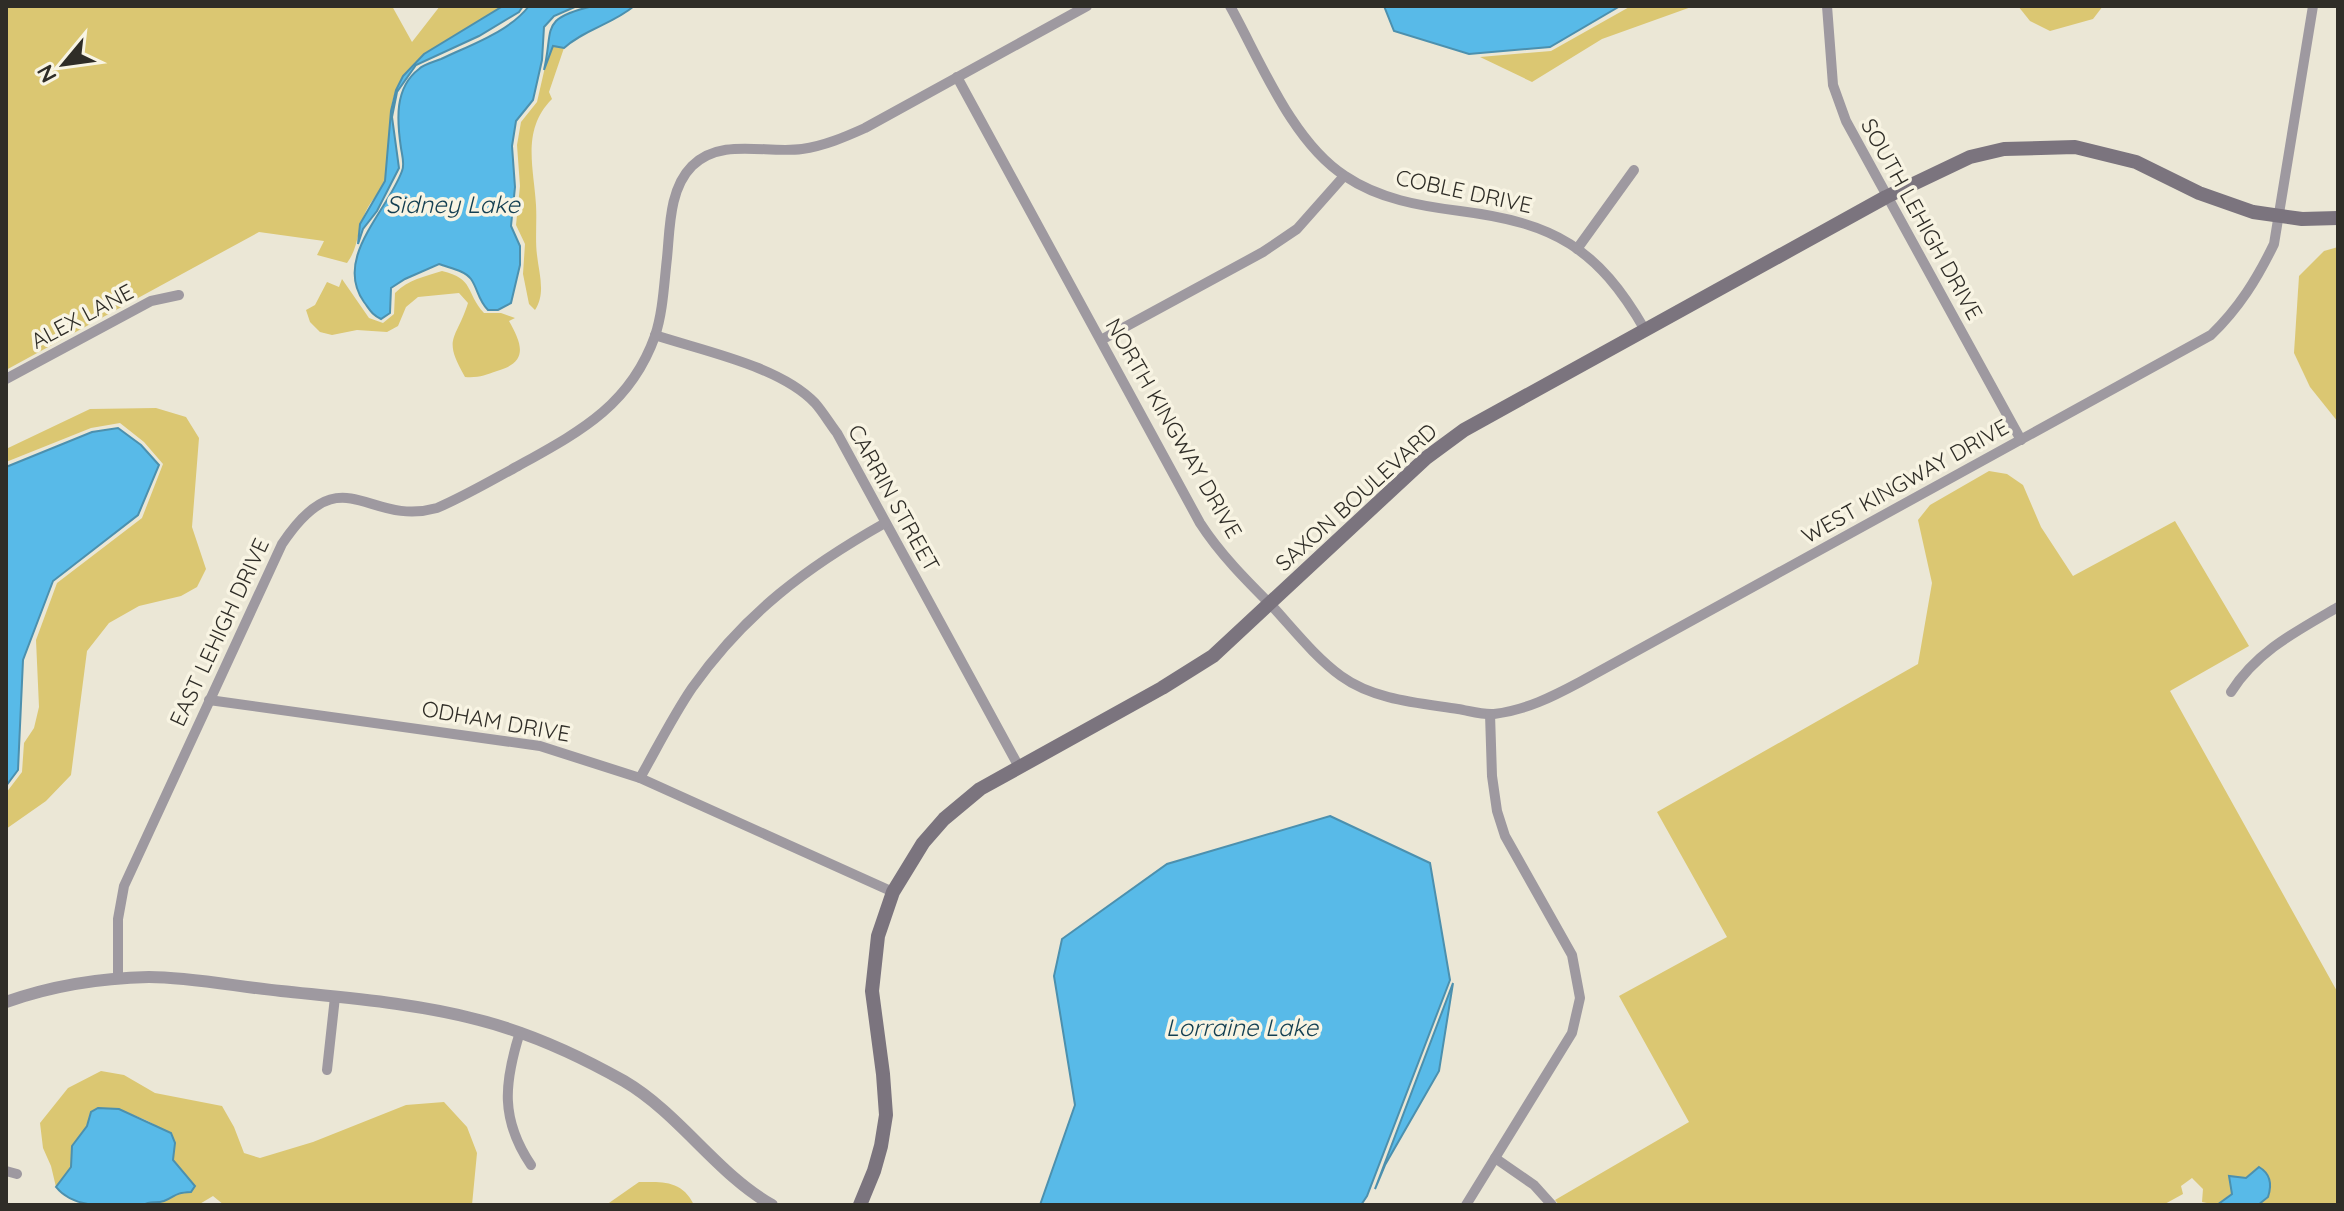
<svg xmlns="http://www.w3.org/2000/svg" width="2344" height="1211" viewBox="0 0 2344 1211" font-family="Quicksand,sans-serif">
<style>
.green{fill:#dbc772}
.water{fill:#58bae8;stroke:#4c90ae;stroke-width:2}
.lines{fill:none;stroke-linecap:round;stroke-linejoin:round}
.minor{stroke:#9e99a0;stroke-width:10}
.tertiary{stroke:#9e99a0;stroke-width:12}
.secondary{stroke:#7b747e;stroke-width:14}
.labels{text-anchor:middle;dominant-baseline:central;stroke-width:7;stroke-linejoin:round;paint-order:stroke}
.street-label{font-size:22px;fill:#2f2d27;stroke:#f8f4e3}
.water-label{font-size:24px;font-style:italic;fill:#123e51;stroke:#f8f4e3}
</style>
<rect width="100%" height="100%" fill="#ebe7d6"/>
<g class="green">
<path d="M6,6H392L412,42L440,6H503C474,35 432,37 403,77C381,108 396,147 385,180C382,191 371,200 366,211C357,229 359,247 347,263L317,255L324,241L259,232L6,370Z"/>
<path d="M1631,6H1694L1602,39L1532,82L1480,57L1551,51Z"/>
<path d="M2018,6H2103L2093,19L2050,31L2030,21Z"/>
<path d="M553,46L564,48L549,92L552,99C521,130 534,168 536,205C537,222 535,239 537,255C539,274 546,293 535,310L529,304L523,274L525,244L516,225L520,186L517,145L521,122L537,102L548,54Z"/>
<path d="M2338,247V422L2310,387L2294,353L2299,276L2324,251Z"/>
<path d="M442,271C475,279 465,292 484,313H501L515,318L509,321C522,344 529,362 497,371C485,375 479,378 465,377C442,337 456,341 468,303L459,293L418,297L406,307L398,326L387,332L357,330L332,335L320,332L310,322L306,310L315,305L327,282L339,287L342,279L369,318L383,323L394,314L395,293C409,279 424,277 442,271Z"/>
<path d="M156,408L186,417L199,438L192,527L206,569L197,587L181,596L139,606L109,623L87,651L71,775L46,801L6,829V793L22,772L24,743L34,728L39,707L36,640L57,583L142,518L163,464L144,442L120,423L91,428L6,462V449L90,409Z"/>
<path d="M1989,471L2007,474L2023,485L2041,527L2073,576L2175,521L2249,646L2170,691L2338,993V1205H2258L2268,1197L2252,1172L2246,1178L2229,1176L2232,1193L2217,1205L2202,1202L2203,1189L2192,1178L2181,1186L2183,1194L2163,1205H1559L1555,1200L1689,1122L1619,996L1727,937L1657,812L1918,664L1932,583L1918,520L1930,505Z"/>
<path d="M101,1071L124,1075L155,1093L222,1106L234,1127L244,1153L260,1158L313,1142L406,1105L444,1102L467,1127L477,1153L472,1205H224L213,1196L198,1205H143L149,1201L168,1199L177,1192H186L195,1186L173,1160C171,1124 148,1122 119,1109L89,1118L87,1126L72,1146V1167L56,1187L51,1166L43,1148L40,1123L68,1088Z"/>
<path d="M639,1182C663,1182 682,1180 694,1205H606Z"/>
</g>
<g class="water">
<path d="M503,6H523L519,12L479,36L416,65L397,92L392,117L399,168L377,211L363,229L358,244L360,224L385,181L391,111L396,90L403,76L424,54Z"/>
<path d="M529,6H577L554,16L544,27L542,60L533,100L516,121L512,146L515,187L511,226L520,246V265L511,303L498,310H488C478,300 478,289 471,279C464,270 449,268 439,264L405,279L391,288L390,313L381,319C372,315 370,310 364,302C333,258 387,212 402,171C405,164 402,155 401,148C397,121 394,88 419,69C424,64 434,62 441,59C470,45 509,32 529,6Z"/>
<path d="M593,6H634C613,24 585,29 564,48L553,46L544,70C554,27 539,19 593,6Z"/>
<path d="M1384,6H1620L1550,47L1469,54L1394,31Z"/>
<path d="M118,428L141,445L159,465L138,515L53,581L23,660L18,770L6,786V467L92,432Z"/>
<path d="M1330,816L1430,863L1450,980L1367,1196L1361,1205H1040L1075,1105L1054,976L1062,939L1167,864Z"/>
<path d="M1453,983L1439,1071L1385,1165L1375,1189Z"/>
<path d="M98,1108L119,1109L171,1133L175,1143L173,1160L195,1186L191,1192C173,1193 177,1196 164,1201C155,1204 151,1200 143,1205C113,1205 75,1211 56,1187L71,1167L72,1146L87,1126L91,1112Z"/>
<path d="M2259,1167C2271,1174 2272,1185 2268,1197L2258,1205H2217L2232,1194L2229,1176L2246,1178Z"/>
</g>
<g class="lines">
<g class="minor">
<path d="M1230,6C1260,60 1292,142 1345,176C1379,199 1420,206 1460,211C1554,223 1597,247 1645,330"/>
<path d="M1827,6L1833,85L1846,121L2021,440"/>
<path d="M957,77L1200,523C1220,554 1246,580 1272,606C1294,630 1315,657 1341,676C1374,700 1419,703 1458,709C1470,711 1483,715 1494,714C1526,710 1552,697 1580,682L2211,335C2239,308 2257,279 2274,244L2313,6"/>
<path d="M1577,249L1634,170"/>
<path d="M655,335C703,351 780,366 815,403C823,412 830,424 837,433L1019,767"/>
<path d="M1101,340L1263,252L1297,229L1344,176"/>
<path d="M6,379L151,301L179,295"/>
<path d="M2231,692C2257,651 2297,631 2338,607"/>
<path d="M209,700L540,746L640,778L893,892"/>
<path d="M640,778C657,748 673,716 692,688C745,613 807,567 885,523"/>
<path d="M118,979V919L124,886L282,544C343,453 366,528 437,508C465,496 492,480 518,466C579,432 630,406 655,336C663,312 664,284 667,258C670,228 669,189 692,166C721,137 766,154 802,149C824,146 845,137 865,128L1087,6"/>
<path d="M520,1032C504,1083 500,1119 531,1165"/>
<path d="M327,1070L335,997"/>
<path d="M1495,1158L1534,1185L1552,1205"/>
<path d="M6,1171L17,1174"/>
<path d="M1466,1205L1572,1033L1580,998L1572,955L1505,836L1497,811L1492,776L1490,714"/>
</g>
<path class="tertiary" d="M6,1002C51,986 101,978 149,977C191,977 239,987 281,991C347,998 415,1003 479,1020C530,1033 578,1055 624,1081C680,1114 716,1173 772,1205"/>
<path class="secondary" d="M860,1205L874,1171L881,1146L886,1115L883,1074L872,991L878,936L893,892L923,843L944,819L980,789L1162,688L1213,656L1426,458L1464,430L1886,197L1970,157L2004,149L2075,147L2136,162L2199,193L2253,212L2302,219L2338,218"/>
</g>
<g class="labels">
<g class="street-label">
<text transform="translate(1464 191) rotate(12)">COBLE DRIVE</text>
<text transform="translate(1922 219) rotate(61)">SOUTH LEHIGH DRIVE</text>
<text transform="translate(82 316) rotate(-28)">ALEX LANE</text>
<text transform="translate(1174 428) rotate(60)">NORTH KINGWAY DRIVE</text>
<text transform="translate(1905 481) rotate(-29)">WEST KINGWAY DRIVE</text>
<text transform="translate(1356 497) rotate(-42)">SAXON BOULEVARD</text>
<text transform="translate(894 498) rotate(61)">CARRIN STREET</text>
<text transform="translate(219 632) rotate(-65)">EAST LEHIGH DRIVE</text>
<text transform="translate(496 721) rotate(10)">ODHAM DRIVE</text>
</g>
<g class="water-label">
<text x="453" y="204">Sidney Lake</text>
<text x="1242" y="1027">Lorraine Lake</text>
</g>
</g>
<rect width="2344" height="1211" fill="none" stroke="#2f2d27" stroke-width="16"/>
<g transform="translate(64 64) rotate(241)" stroke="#f8f4e3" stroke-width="6" paint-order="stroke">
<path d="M0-6L14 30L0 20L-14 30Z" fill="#2f2d27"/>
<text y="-12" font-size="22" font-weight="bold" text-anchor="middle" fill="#2f2d27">N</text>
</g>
</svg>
